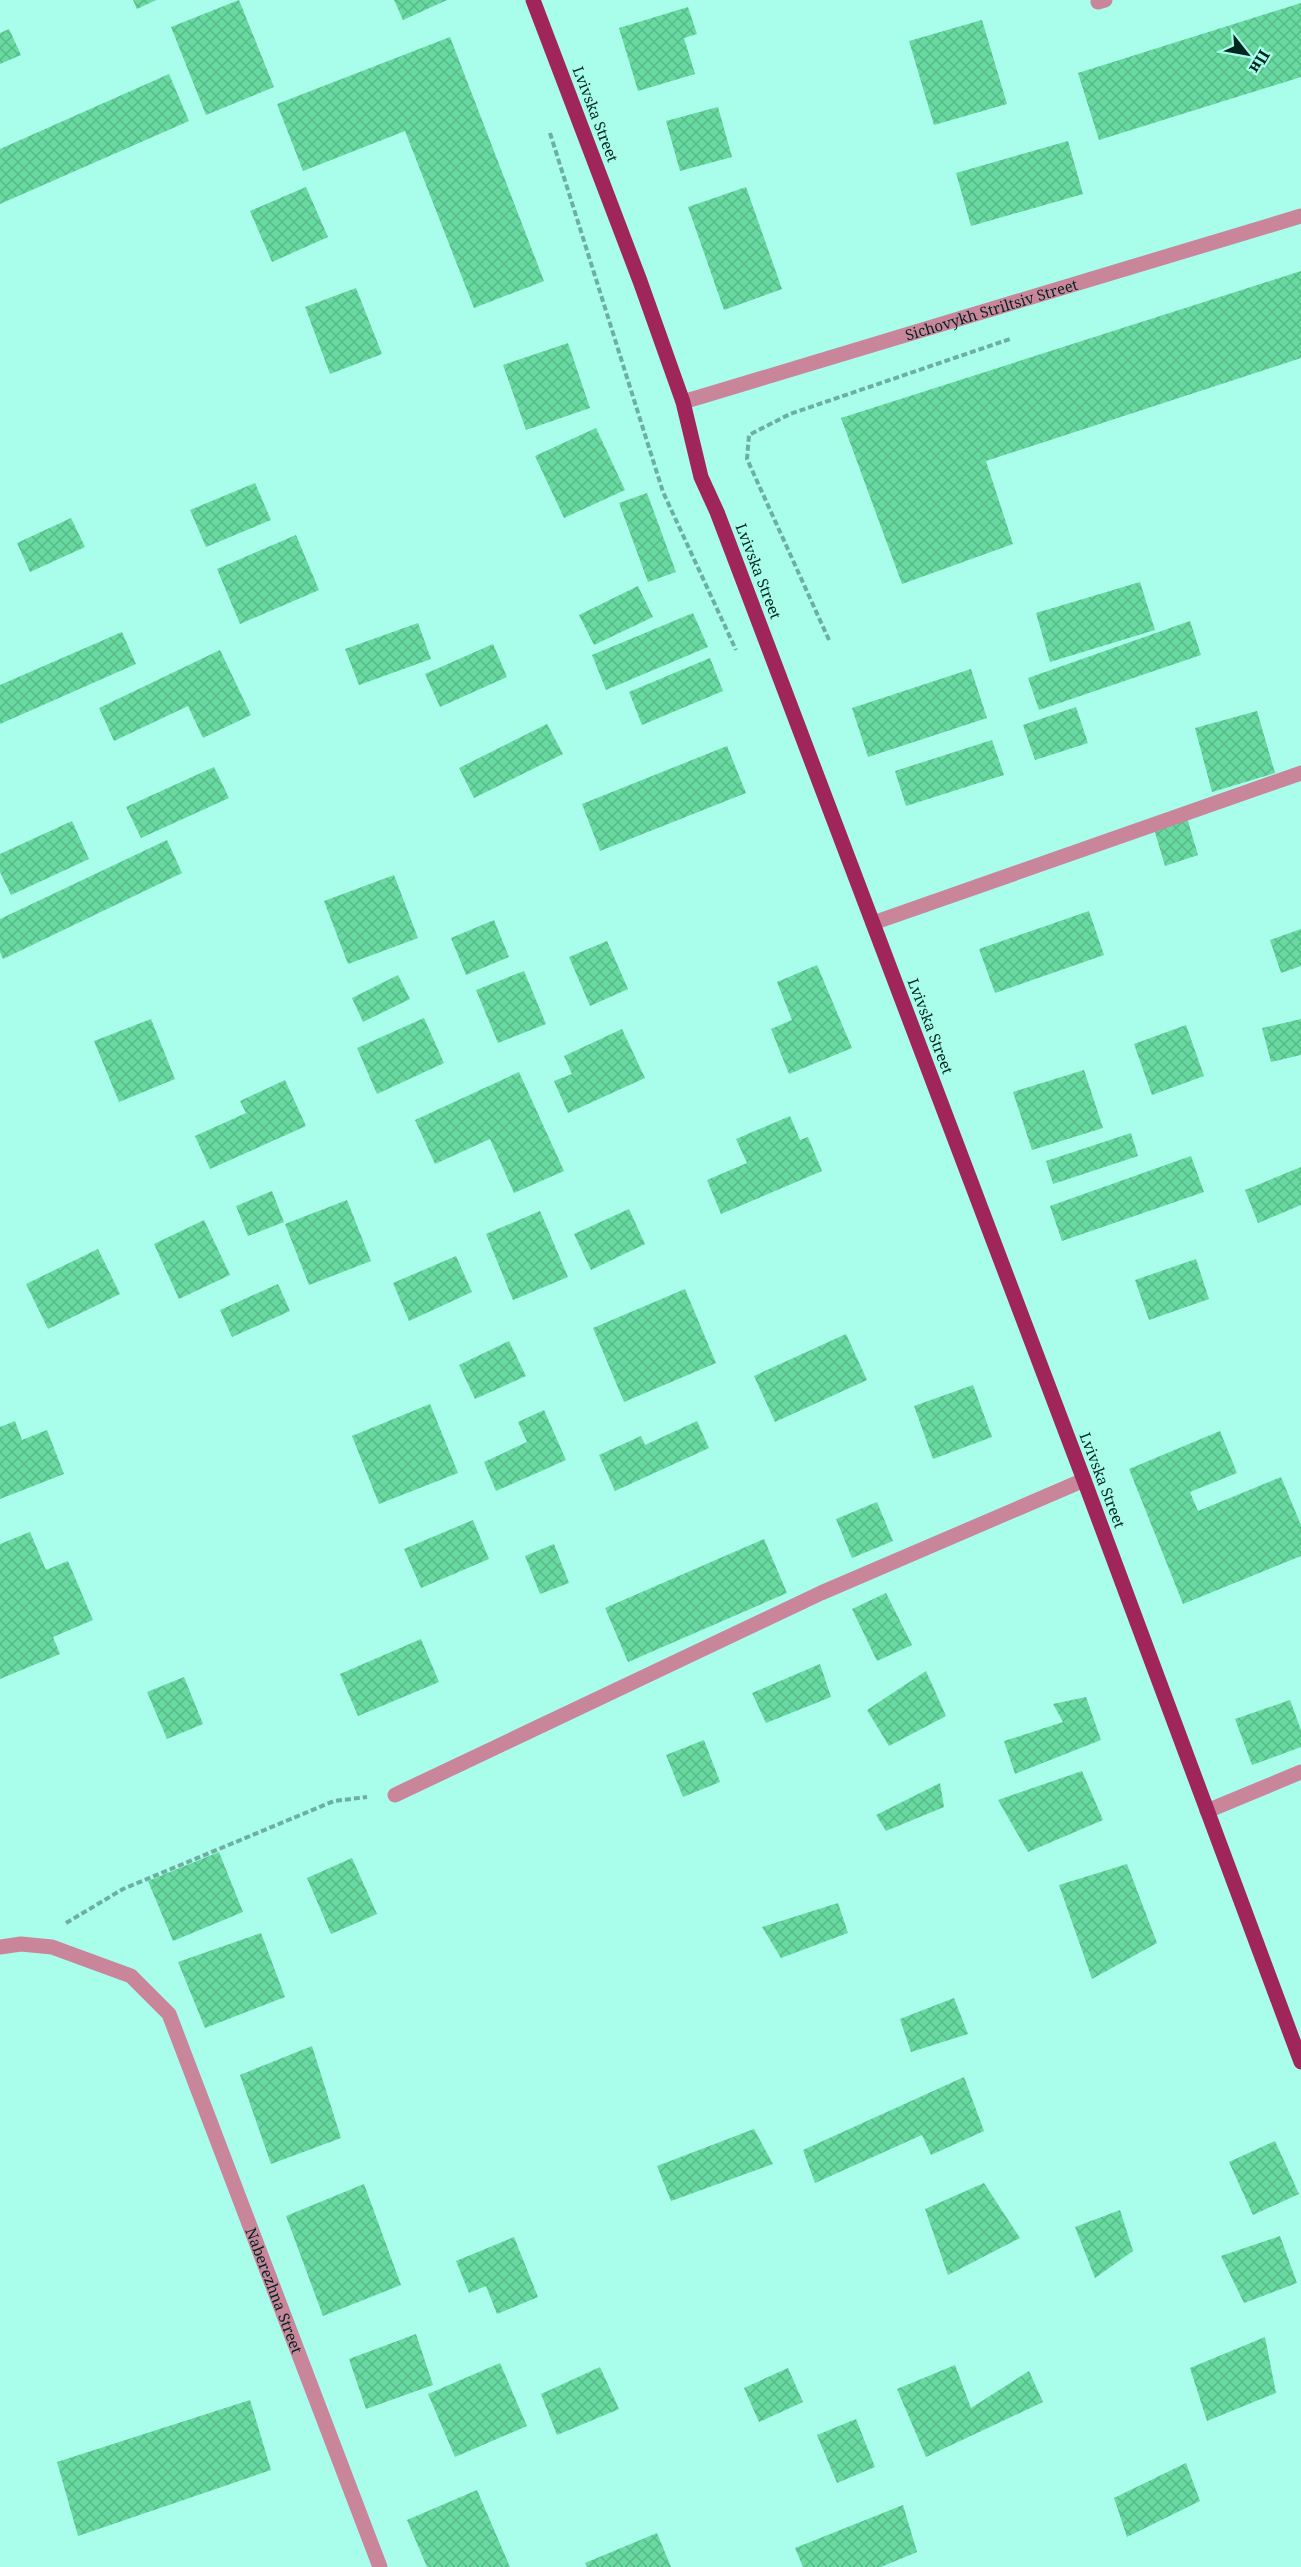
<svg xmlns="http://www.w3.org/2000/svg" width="1301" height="2567" viewBox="0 0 1301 2567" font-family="'Noto Serif',serif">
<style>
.building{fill:url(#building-cross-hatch)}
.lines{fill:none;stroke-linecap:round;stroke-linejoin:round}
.path{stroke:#6db0a2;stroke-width:4;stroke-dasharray:6 3;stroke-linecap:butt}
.minor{stroke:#c9869b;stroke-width:15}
.major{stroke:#9f255a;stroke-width:15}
.labels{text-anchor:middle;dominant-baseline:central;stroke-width:4.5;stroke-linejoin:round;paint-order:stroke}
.street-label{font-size:15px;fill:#01251f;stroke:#a9fdeb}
</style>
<defs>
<pattern id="building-cross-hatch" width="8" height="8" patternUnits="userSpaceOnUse" patternTransform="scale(1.5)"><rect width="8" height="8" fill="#68d9a0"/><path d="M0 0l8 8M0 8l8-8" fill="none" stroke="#58ba89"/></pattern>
</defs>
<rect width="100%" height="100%" fill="#a9fdeb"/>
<g class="building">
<path d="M133,0H156L137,9Z"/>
<path d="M239,0L274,87L206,115L171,27Z"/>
<path d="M394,0H447L403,20Z"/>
<path d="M1301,3V77L1099,140L1078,73Z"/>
<path d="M688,7L697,34L684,38L695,74L638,91L619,28Z"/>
<path d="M982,20L1007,104L934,125L909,41Z"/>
<path d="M9,29L21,55L0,64V33Z"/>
<path d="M450,37L544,281L474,308L405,131L303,171L277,104Z"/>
<path d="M169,74L189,121L0,204V149Z"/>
<path d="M718,107L732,157L680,171L666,121Z"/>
<path d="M1068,141L1083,194L971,226L956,173Z"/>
<path d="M306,187L328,237L272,262L250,211Z"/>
<path d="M746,187L782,289L724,310L688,207Z"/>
<path d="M1301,271V358L986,461L1013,544L902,584L841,418Z"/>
<path d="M356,288L382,354L330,374L305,307Z"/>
<path d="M568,343L590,408L526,430L503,365Z"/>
<path d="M596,428L625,490L564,518L535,456Z"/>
<path d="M255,483L271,520L206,547L190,510Z"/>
<path d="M647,493L676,572L648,582L619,503Z"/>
<path d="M71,518L85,547L30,572L17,543Z"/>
<path d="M296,535L319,590L240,624L217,569Z"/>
<path d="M1140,582L1155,630L1050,662L1036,613Z"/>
<path d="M638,586L653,617L594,645L579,615Z"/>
<path d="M693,613L708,647L606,690L592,655Z"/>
<path d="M1190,621L1201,655L1039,710L1028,678Z"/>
<path d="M418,623L431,659L359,685L345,649Z"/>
<path d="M122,632L136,664L0,724V685Z"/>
<path d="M493,644L507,677L440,707L425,674Z"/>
<path d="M220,650L251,715L203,738L188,706L114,741L99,708Z"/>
<path d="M710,658L723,691L642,725L629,692Z"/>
<path d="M971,669L987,718L868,757L852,708Z"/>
<path d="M1076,707L1088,743L1035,760L1023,725Z"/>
<path d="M1257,711L1275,773L1212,792L1195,728Z"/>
<path d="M547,724L563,754L474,798L459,768Z"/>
<path d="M992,740L1004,775L906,806L895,771Z"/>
<path d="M727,746L746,793L600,851L582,804Z"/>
<path d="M214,767L229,798L141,838L126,807Z"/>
<path d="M1187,818L1198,855L1165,866L1154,829Z"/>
<path d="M72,821L89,859L11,895L0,872V854Z"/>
<path d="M167,840L182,873L3,959L0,952V919Z"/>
<path d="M394,875L418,938L348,964L324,901Z"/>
<path d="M1089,911L1104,955L995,993L979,949Z"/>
<path d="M494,920L509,957L466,975L451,938Z"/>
<path d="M1301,929V966L1281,973L1270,940Z"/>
<path d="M607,941L628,989L590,1006L569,957Z"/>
<path d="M817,965L852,1048L789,1074L771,1029L792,1020L777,982Z"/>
<path d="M524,971L546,1024L498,1043L476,990Z"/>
<path d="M398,975L410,999L363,1022L352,998Z"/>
<path d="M424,1018L444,1063L377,1094L357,1048Z"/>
<path d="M151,1019L175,1079L119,1102L94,1041Z"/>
<path d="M1301,1019V1055L1271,1062L1262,1028Z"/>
<path d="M1186,1025L1204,1076L1152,1095L1134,1044Z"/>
<path d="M622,1029L645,1078L568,1113L554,1081L572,1074L564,1056Z"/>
<path d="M1084,1070L1103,1128L1032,1150L1013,1092Z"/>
<path d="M519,1072L564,1171L514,1193L490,1139L435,1164L415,1120Z"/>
<path d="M285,1080L306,1126L210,1169L195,1136L246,1113L240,1101Z"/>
<path d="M790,1116L800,1140L808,1137L822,1171L721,1214L707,1180L747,1163L736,1139Z"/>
<path d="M1131,1133L1138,1156L1053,1184L1046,1161Z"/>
<path d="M1191,1156L1204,1192L1062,1241L1050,1206Z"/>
<path d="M1301,1167V1205L1258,1223L1245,1190Z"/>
<path d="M272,1191L284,1222L248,1236L236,1206Z"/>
<path d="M347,1200L371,1261L309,1285L285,1224Z"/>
<path d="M629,1209L645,1244L591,1270L574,1234Z"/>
<path d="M540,1211L568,1277L513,1300L486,1234Z"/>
<path d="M204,1220L230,1275L179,1299L154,1244Z"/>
<path d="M98,1249L120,1294L48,1329L26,1284Z"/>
<path d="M456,1256L472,1292L409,1321L393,1283Z"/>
<path d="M1196,1259L1209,1299L1149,1320L1135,1280Z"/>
<path d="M278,1284L290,1311L232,1337L220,1310Z"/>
<path d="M685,1289L716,1363L624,1402L593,1328Z"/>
<path d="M846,1334L867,1380L775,1422L754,1376Z"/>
<path d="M509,1341L526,1376L475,1399L459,1365Z"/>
<path d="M973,1385L992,1437L933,1459L914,1406Z"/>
<path d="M430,1404L458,1473L379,1504L352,1436Z"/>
<path d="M544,1410L566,1460L496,1491L484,1462L527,1442L518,1422Z"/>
<path d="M15,1421L22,1440L47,1430L64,1474L0,1499V1427Z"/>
<path d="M697,1421L709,1448L615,1491L599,1455L641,1436L645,1445Z"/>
<path d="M1220,1431L1237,1473L1190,1492L1198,1511L1281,1477L1301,1525V1556L1183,1604L1129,1469Z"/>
<path d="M877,1502L893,1541L852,1558L836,1519Z"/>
<path d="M473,1520L489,1559L421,1588L404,1549Z"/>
<path d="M30,1532L46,1570L68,1561L93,1620L53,1637L60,1654L0,1679V1544Z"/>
<path d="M764,1539L787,1593L628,1662L605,1608Z"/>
<path d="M554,1544L569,1583L540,1594L525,1556Z"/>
<path d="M886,1593L912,1645L877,1661L852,1609Z"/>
<path d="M421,1639L439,1682L358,1716L340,1674Z"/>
<path d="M820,1664L831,1697L766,1723L752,1693Z"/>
<path d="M926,1671L946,1716L889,1746L867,1710Z"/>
<path d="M184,1677L203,1724L167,1739L147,1692Z"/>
<path d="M1086,1697L1101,1740L1015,1774L1004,1741L1063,1722L1053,1704Z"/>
<path d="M1290,1700L1301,1730V1747L1252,1765L1235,1719Z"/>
<path d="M704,1740L720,1782L683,1797L666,1755Z"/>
<path d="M1082,1771L1103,1820L1028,1852L998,1800Z"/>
<path d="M940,1783L944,1807L886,1831L876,1815Z"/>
<path d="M219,1852L243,1912L173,1941L148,1881Z"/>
<path d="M352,1858L377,1914L331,1934L307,1878Z"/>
<path d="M1127,1864L1157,1943L1092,1979L1059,1885Z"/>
<path d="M838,1903L848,1933L781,1958L762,1927Z"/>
<path d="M261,1933L285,1997L205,2028L178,1962Z"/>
<path d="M954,1998L968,2034L911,2052L900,2019Z"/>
<path d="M312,2046L341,2138L271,2164L240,2075Z"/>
<path d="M964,2077L984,2131L931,2155L922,2135L815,2183L803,2150Z"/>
<path d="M754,2129L773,2164L671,2201L657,2166Z"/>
<path d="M1275,2141L1299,2194L1253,2215L1229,2162Z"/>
<path d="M984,2183L1020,2238L948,2275L925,2209Z"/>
<path d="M364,2184L401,2285L323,2316L286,2216Z"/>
<path d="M1120,2210L1133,2251L1095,2278L1075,2227Z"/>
<path d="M1280,2236L1297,2283L1244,2303L1221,2256Z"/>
<path d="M514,2237L538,2297L497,2314L486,2286L469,2293L456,2261Z"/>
<path d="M416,2334L433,2385L366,2409L349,2359Z"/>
<path d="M1265,2337L1276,2393L1207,2421L1190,2368Z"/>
<path d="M500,2363L527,2426L455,2457L428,2394Z"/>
<path d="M955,2365L971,2408L1029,2371L1043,2402L926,2457L897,2389Z"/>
<path d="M600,2367L619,2409L557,2435L541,2394Z"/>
<path d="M788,2368L803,2402L759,2422L744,2388Z"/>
<path d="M250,2400L271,2470L78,2536L57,2462Z"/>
<path d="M856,2419L875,2467L837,2483L817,2435Z"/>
<path d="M1186,2463L1200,2501L1127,2537L1114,2498Z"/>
<path d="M477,2490L510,2567H427L407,2520Z"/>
<path d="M903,2505L917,2552L881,2567H803L795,2548Z"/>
<path d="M657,2533L671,2567H587L585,2563Z"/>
</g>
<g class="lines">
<g class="path">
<path d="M550,133L663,492L736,650"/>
<path d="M829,640L747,459L749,435L790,414L1010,339"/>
<path d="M66,1923L123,1889L334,1801L367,1797"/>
</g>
<g class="minor">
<path d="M1098,2L1105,0"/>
<path id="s1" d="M683,402L1301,216"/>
<path d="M873,923L1301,773"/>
<path d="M395,1795L821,1593L1084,1480"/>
<path d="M1207,1811L1301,1772"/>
<path id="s2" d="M0,1947L21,1944L52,1947L131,1976L169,2014L380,2567"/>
</g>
<path class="major" d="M533,0L640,281L683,402L701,477L717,512L1084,1480L1301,2062"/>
</g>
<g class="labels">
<g class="street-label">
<text transform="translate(596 114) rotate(69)">Lvivska Street</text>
<text stroke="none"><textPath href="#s1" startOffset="322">Sichovykh Striltsiv Street</textPath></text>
<text transform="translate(759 571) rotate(69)">Lvivska Street</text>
<text transform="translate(931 1026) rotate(69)">Lvivska Street</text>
<text transform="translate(1103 1480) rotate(69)">Lvivska Street</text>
<text stroke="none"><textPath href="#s2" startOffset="486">Naberezhna Street</textPath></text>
</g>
</g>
<g transform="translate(1247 54) rotate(121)" stroke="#a9fdeb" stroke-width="4.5" paint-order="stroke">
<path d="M0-4.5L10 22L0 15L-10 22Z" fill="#01251f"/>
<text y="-9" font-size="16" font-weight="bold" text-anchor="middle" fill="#01251f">Пн</text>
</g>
</svg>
